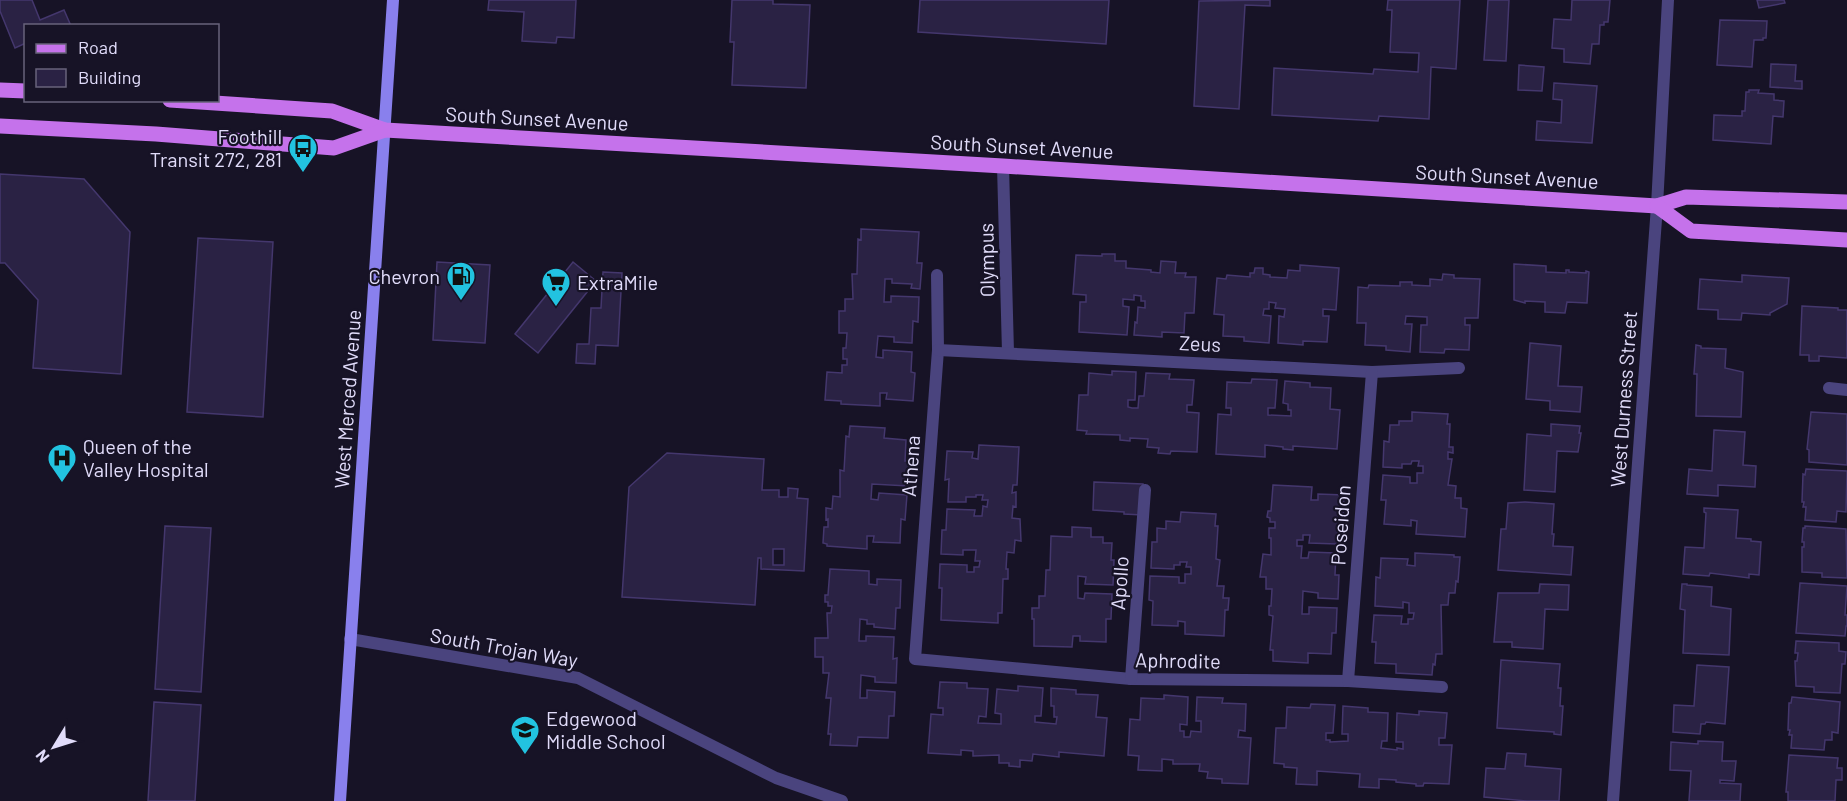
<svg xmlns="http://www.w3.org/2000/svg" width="1847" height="801" viewBox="0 0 1847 801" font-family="Barlow,sans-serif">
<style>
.building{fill:#2a2244;stroke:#44376d;stroke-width:1.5;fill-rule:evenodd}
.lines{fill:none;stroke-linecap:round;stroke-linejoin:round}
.street{stroke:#4a447e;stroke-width:12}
.secondary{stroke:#8980ed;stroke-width:12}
.primary{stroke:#c572eb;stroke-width:15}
.labels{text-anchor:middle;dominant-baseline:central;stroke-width:4.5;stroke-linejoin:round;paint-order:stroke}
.street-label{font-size:20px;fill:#e1dcfa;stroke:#171326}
.poi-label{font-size:20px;fill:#e1dcfa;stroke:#171326;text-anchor:start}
</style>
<rect width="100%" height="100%" fill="#171326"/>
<g class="building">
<path d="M0,0H32L40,20L64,10L71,26H26V43L15,48L0,11Z"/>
<path d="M489,0H576L574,38L557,37L556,43L522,41L524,12L488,10Z"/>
<path d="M732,0H773V4L810,5L806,88L732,85L734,42H730Z"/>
<path d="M920,0H1109L1106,44L918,32Z"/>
<path d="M1270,0V6L1245,5L1239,109L1194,106L1199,1Z"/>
<path d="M1388,0H1460L1456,69L1431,67L1429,119L1379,116L1378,121L1272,115L1274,68L1373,74L1374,69L1418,72L1419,53L1390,52L1392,10H1387Z"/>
<path d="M1488,0H1509L1506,61L1484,60Z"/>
<path d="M1572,0H1610L1608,22H1604V25H1600L1599,44H1592L1590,64L1564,62V49L1552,48L1554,19L1571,20Z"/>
<path d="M1757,0H1784L1785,3L1759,8Z"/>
<path d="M1720,20L1767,21L1766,38H1763V40H1754L1752,67L1717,65Z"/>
<path d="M1771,64L1796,65L1795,81H1802V89L1770,87Z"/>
<path d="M1519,65L1544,67L1542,91L1518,90Z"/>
<path d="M1554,83L1597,86L1592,143L1536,140L1537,121L1561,123L1562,100L1553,99Z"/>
<path d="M1749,90H1759L1758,93L1774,94V100L1784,101L1783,117L1773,116L1771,144L1713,140L1714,115L1742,116V111H1745L1746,92H1749Z"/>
<path d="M0,174L84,179L130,232L121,374L33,368L38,300L5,263H0Z"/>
<path d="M861,229L919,232L917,263H922L920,289L911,288L912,284L892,283V279H885L884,302H891V296L919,297L918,322L913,321L912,343L894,342V337L878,336L876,357L883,358V350L912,352L911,372L915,373L913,401L886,399L887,393H880V406L841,404V401L825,400L827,372L842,373V365H847V359H843V348H846L847,333H839V311H845V299H853L852,274H857L858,239L861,240Z"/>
<path d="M198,238L273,242L263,417L187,412Z"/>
<path d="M1102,254H1115V261H1126V268L1151,270V272L1160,273L1161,261L1176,262L1175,273H1186L1185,277H1196L1194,313H1185L1184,333L1162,332V337L1134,335L1135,322L1137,323L1138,307L1145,308V301H1141V296L1134,295V300L1123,299V306L1129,307L1127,335L1079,332L1080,302H1086V295L1073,294L1076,255L1102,256Z"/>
<path d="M437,262L490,265L485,343L433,340Z"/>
<path d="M573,262L596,281L538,353L515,334Z"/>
<path d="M1514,264L1546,266V272L1566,273V270H1569V272L1586,273V271L1589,272L1587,303L1567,302L1565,313L1545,312V302L1525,301V303L1514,300Z"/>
<path d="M1300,265L1339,268L1336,310L1323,309V316H1329L1327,342L1303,341V345L1278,343L1279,316L1284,317L1285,309L1275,308L1276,303L1269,302V309H1264L1263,315L1271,316L1269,343L1244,341V337L1223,336L1224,315L1214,314L1217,278L1226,279L1227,275L1250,277V273H1254L1255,268H1263V274L1270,275V277L1287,278L1288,270L1300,271Z"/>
<path d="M603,272L622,273L618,346L596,345L595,364L576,363L577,344H589L591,308H601Z"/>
<path d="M1443,274L1454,275V278L1480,279L1478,318H1465V325H1470L1469,350L1445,349L1444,353L1420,352L1421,325H1427V317L1406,316L1405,324H1412L1410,352L1386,350V346L1365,345L1366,323H1357L1358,287L1368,288L1369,285L1400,286V282H1412V285L1430,286V279L1442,280Z"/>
<path d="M1742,275L1789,278L1787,304L1770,313V315L1742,313L1741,320L1718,319V310L1698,309L1700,279L1742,282Z"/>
<path d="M1802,306L1838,308V310H1847V358L1819,356V361H1809V355H1800Z"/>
<path d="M1530,343L1561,346L1558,386L1582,387L1580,412L1550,410V401L1526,399Z"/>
<path d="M1696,345L1701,346V348L1726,349L1725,368L1743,372L1741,417L1696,416L1697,374H1694Z"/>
<path d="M1112,371L1136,372L1135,400H1128V407L1132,408H1138L1139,396H1144L1146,373L1170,374L1169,379L1194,380L1192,405H1187V412L1199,413L1197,452L1171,451L1170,454L1158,453L1159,448L1147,447L1148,439L1130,438V441L1120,440V435L1086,434L1087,431L1077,430L1079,395H1088L1089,373L1112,375Z"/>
<path d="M1252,379L1277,380L1275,408H1268V415L1291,416V410H1288V404L1283,403L1285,381L1310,383V387L1331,388L1330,409L1340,410L1337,449L1293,446V450L1283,449V447L1265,445V457L1216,454L1218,414L1231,415V408H1226L1227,382L1251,383Z"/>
<path d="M1412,412L1448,414L1447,424H1450L1449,447H1453V453L1448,452V459H1452L1448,485L1456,486L1455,498H1461V508L1467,509L1465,537L1416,534L1417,521L1411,520V526L1384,524L1386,500H1381L1383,475L1410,477V483H1417V473H1423V466H1418L1419,461H1412L1411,464H1402V468L1383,467L1384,441L1389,442L1390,425H1399V421H1412Z"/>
<path d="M1811,412L1847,414V465L1809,462V450L1807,449Z"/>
<path d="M1551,424L1580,426L1579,433H1581L1578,452L1557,451L1555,492L1524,490L1527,434L1551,436Z"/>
<path d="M850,426L885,428L884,438L906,440L905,461H909L908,486L872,484L871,499L878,500L879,493L907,495L905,520L901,519L900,543L873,542L874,536H867V549L827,546V544L823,543L824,527H828V519L826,520V508L832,509L833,496L840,497V470L844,471L846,436L849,437Z"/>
<path d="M1714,430L1745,432L1743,465L1756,466L1755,487L1718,485V496L1687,494L1689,469L1712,471Z"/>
<path d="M979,445L1019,447L1017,485H1013L1012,493L1016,492V507L1013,506L1012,518L1020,519L1021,541L1015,540L1014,553L1007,552L1006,569H1008V579H1003L1002,613H998V623L941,620L942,588H939L940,564L967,565V572H974V567H979L980,561H975L976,550H963V555L941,554L942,530H946L947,509L975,510L974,516H982L983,506L987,507L988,500H982L983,495H976V497H966V502H948L949,479L945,480L947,451L973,452L972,458L978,459Z"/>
<path d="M667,453L764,459L762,490H779V497H788V488L798,489L797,498L808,499L804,571L761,569V558H758L755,605L622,597L629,487ZM773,549H784V565H773Z"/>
<path d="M1806,469L1847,471L1846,512L1837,511L1836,522L1805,520L1806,507H1803L1804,502H1802L1803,474L1805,475Z"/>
<path d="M1094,482L1143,484L1142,515L1124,514V512L1093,510Z"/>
<path d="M1273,485L1312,487L1311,500H1318V494L1344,495L1343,524H1338L1337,544L1309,543L1310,535H1303V540H1297V546H1302L1301,558H1308L1309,552L1336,553L1335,575H1339L1338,599L1318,598V593L1303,591L1302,614H1309V607L1337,608L1336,633H1332L1331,654L1308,653V663L1273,661V650H1270L1273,616L1269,615V606H1271L1272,589H1266V577H1260L1263,554L1271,555V538H1269V528H1275V522H1270V518L1267,517L1268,511H1271Z"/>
<path d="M1525,502L1554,504L1552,534H1554L1553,546L1573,547L1571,575L1498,570L1501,529H1506L1508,503Z"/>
<path d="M1704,508L1738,510L1736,538L1751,539V541L1761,542L1759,575L1749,574V578L1710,573L1709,576L1683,574L1685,547L1704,548L1706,513L1704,512Z"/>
<path d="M1181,512L1216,514L1215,526H1218L1216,559L1220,560L1217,586H1224L1223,598H1229L1228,610H1225L1224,636L1185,634V622L1178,621V626L1152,625L1153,601L1149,600L1150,576L1179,577V583H1185V574H1191V567H1186L1187,562H1180V565H1174V569L1151,568L1152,542H1157V528L1166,529V521L1180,522Z"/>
<path d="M165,526L211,528L201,692L155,689Z"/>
<path d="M1805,526L1846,529L1847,578L1822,577V573L1802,572V547H1804V542H1802L1803,528H1805Z"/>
<path d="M1072,527L1091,528V537H1103V543H1112L1111,560H1114L1113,585L1085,584L1086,577L1078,576V598L1084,599L1085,593L1112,594L1111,619H1106V642L1080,641V636H1073L1072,647L1034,646V619H1032V608H1039V596H1045L1046,570H1050L1051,536L1072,537Z"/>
<path d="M1415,553L1454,555V557H1460L1458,582L1456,581L1455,593H1449L1448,605H1441L1442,654H1436L1435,665L1433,664L1432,675L1396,673V664L1375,663L1376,642H1372L1374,615L1402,616L1401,624H1408V619H1413L1414,613H1409V603L1403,602V608L1375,606L1376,577L1380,578L1381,558L1408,559L1407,565L1415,566Z"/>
<path d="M830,569L869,571V584L877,585V579L901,580L900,608H896L895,629L874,627V624H867V620L860,619L859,641H866V636L894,637L893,659L897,658L896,683L875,682V677L861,675L860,698H867V690L895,692L894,716H889L888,738L858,737L857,746L830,745L831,734H828L831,698H826L829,673H823V657H815V638H828L827,613H831L832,606H828V602H825V595H828Z"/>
<path d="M1800,583L1847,586L1845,615H1847V626H1846L1845,636L1796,633Z"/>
<path d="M1540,584L1569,585L1568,610L1545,609L1543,649L1512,647V642H1494L1498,593H1539Z"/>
<path d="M1682,584H1687V585L1712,587L1711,606L1731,609L1729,655L1683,653L1685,610L1680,609Z"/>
<path d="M1796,641L1839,643V651L1846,652L1845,664H1842L1840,693L1814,692V687L1796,686L1795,661H1797L1798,653H1795Z"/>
<path d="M1501,660L1560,664L1558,688H1561L1560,706H1563L1561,735L1554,734V732L1497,728Z"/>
<path d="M1697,665L1729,667L1725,724L1706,722L1705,724H1701L1700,734L1673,732L1674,705L1694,706Z"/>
<path d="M940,682L967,683V688L988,689L986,717L979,716L978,723L1001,724V714L995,713L997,689L1018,691V686L1043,688L1041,716H1035V722L1056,724L1057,717H1054V706H1051V688L1076,690V694L1098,695L1096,717L1107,718L1104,756L1059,752V757L1033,754L1032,761L1020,760V767L1009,766V763H999V755L973,756V751L961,750V755L928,753L931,714L943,715V708H938Z"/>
<path d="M1164,695L1188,697L1187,725L1180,724V731H1184V737H1190L1191,731L1201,732V721H1196L1197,697L1223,698L1222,703L1246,704L1245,731L1239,730L1238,737L1251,738L1248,784L1222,783V779L1207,778L1208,772L1199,771L1200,764H1173V760L1162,759V771L1138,770L1139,756L1128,755L1130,719L1140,720L1141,698L1164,699Z"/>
<path d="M1792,697L1840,702L1838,733L1832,732V740H1825L1824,750L1791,748L1792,735H1789L1790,730H1788L1789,703H1791Z"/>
<path d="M154,702L201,705L195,801H148Z"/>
<path d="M1311,704L1335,705L1333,733H1326V740H1330V742L1348,741V734H1342L1343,706L1368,708V712L1388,713L1387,741H1382L1381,748L1397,750V748L1403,749V742H1396L1397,713L1419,715V711L1447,713L1445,738H1439V745H1452L1449,784L1424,783L1423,786H1416V784L1396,782V780L1379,779V788L1359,787L1360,774L1317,771V785L1296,784L1297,768L1284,767V764L1274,763L1276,728H1286L1287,707L1310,708Z"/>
<path d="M1698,741L1723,742L1722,761H1736L1734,781L1720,780V783L1741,784L1740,801H1689L1691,771L1670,770L1671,742L1698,744Z"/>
<path d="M1507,753L1526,754L1525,766L1561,769L1559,801H1527L1484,797L1486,768L1505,769Z"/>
<path d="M1789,755L1838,758L1837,768H1842V780H1836L1835,801H1788V792H1786Z"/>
</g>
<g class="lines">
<g class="street">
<path d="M1003,166L1008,352"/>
<path d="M937,275L938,350L915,659L1131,679L1348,681L1442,687"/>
<path d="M938,350L1372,372L1459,368"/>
<path d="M1829,388L1847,390"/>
<path d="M350,639L578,678L776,778L842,801"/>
<path d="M1131,679L1145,490"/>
<path d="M1348,681L1372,372"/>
<path d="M1613,801L1657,206L1668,0"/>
</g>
<path class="secondary" d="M340,801L393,0"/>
<g class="primary">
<path d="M0,90L26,91"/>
<path d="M170,100L332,111L385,130L1003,166L1657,206L1686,197L1847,202"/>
<path d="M0,126L156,134L334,148L385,130"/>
<path d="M1657,206L1691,231L1847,240"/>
</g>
</g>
<defs>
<g id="bus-pin" transform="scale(1.5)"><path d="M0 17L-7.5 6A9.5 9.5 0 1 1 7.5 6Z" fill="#22c3e0" stroke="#171326"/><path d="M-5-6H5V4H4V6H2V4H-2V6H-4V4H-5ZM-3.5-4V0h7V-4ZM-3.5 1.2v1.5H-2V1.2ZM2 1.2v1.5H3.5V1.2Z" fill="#111"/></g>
<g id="fuel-pin" transform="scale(1.5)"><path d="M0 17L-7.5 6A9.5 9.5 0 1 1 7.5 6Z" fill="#22c3e0" stroke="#171326"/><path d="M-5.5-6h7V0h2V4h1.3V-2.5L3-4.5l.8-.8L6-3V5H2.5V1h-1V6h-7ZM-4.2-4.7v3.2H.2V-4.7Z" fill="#111"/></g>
<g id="supermarket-pin" transform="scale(1.5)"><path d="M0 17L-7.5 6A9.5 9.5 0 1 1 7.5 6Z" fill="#22c3e0" stroke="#171326"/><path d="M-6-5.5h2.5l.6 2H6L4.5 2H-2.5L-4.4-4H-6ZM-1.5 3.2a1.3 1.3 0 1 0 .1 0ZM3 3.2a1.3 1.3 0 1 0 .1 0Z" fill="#111"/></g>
<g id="hospital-pin" transform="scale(1.5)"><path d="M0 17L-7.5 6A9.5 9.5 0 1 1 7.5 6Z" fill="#22c3e0" stroke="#171326"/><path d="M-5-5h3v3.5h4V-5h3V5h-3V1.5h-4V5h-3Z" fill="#111"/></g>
<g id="school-pin" transform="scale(1.5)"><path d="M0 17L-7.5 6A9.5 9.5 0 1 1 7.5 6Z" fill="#22c3e0" stroke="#171326"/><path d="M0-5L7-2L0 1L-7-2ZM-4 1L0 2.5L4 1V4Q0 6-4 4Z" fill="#111"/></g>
</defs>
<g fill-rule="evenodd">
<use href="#bus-pin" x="303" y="148"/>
<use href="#fuel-pin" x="461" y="276"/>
<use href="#supermarket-pin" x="556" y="282"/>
<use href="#hospital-pin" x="62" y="458"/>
<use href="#school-pin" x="525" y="730"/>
</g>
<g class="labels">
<g class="street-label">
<text transform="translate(537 118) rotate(3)">South Sunset Avenue</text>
<text transform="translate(1022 146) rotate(3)">South Sunset Avenue</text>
<text transform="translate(1507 176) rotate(3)">South Sunset Avenue</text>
<text transform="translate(986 260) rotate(-91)">Olympus</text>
<text transform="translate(1200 343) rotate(3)">Zeus</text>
<text transform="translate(347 399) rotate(-86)">West Merced Avenue</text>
<text transform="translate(1623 399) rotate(-86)">West Durness Street</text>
<text transform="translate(910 466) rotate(-86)">Athena</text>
<text transform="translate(1340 525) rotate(-86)">Poseidon</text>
<text transform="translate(1119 583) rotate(-86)">Apollo</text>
<text transform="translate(504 647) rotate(10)">South Trojan Way</text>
<text transform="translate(1178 660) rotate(1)">Aphrodite</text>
</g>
<g class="poi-label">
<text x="282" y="136" text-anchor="end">Foothill<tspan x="282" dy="23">Transit 272, 281</tspan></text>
<text x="440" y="276" text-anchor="end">Chevron</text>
<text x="577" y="282">ExtraMile</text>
<text x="83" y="446">Queen of the<tspan x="83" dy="23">Valley Hospital</tspan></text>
<text x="546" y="718">Edgewood<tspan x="546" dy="23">Middle School</tspan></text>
</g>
</g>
<rect x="24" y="24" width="195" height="78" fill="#171326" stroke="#68637b" stroke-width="1.5"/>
<rect x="36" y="44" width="30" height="9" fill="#c572eb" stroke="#68637b" stroke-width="1.5"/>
<text x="78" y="54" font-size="18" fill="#e1dcfa">Road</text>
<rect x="36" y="69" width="30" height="18" fill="#2a2244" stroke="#68637b" stroke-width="1.5"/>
<text x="78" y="84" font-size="18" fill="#e1dcfa">Building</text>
<g transform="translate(54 747) rotate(232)" stroke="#171326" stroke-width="4.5" paint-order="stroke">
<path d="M0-4.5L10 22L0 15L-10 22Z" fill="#e1dcfa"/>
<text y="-9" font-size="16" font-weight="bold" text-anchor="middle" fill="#e1dcfa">N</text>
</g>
</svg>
